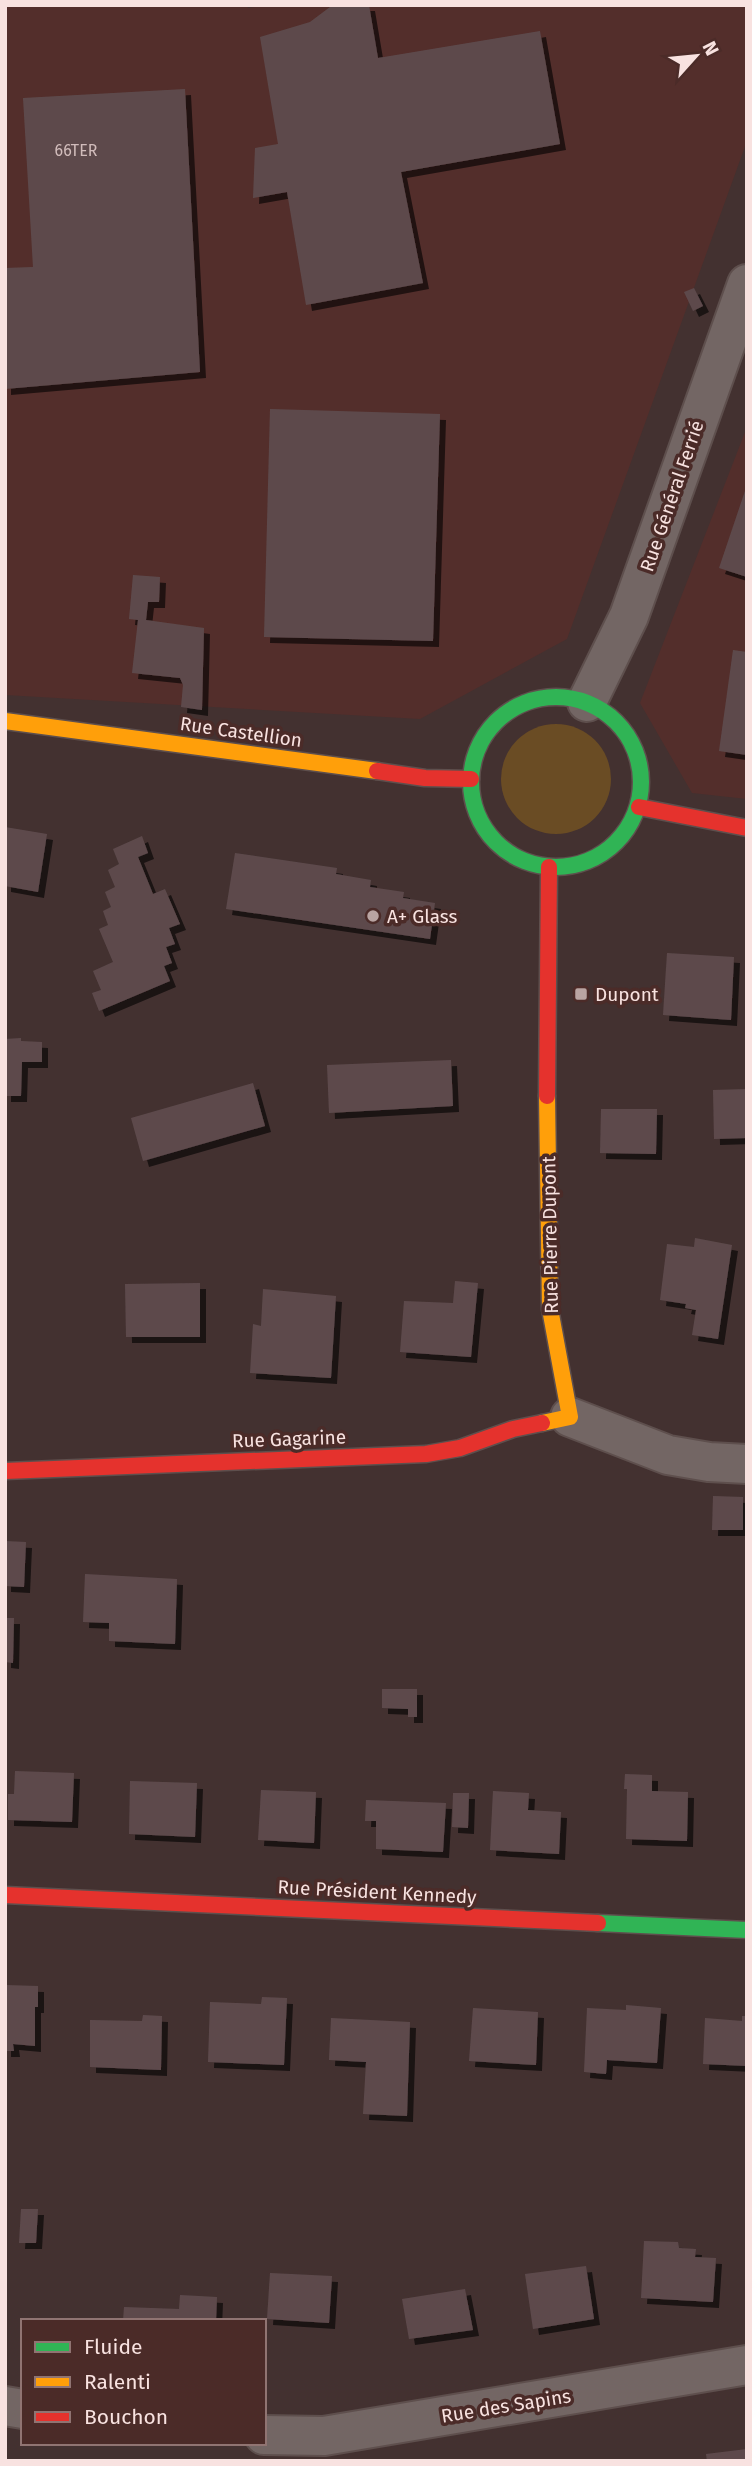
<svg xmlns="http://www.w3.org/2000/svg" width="752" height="2466" viewBox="0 0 752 2466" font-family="'Fira Sans',sans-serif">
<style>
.built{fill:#532e2b}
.green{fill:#6a4c24}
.building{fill:#5d4a4c;filter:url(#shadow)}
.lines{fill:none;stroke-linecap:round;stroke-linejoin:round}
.street-casing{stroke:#5e4f4d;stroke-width:42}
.fast-casing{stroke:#5e4f4d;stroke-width:19}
.slow-casing{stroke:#5e4f4d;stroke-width:19}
.jam-casing{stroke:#5e4f4d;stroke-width:19}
.street{stroke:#736664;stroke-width:38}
.fast{stroke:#30b455;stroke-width:16}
.slow{stroke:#ff9f0a;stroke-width:16}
.jam{stroke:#e5322d;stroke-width:16}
.poi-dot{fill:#b9a4a2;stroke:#4b2b28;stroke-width:2.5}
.labels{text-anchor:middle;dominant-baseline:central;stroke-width:7;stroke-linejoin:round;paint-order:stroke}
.number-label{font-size:16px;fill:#d1bcbb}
.street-label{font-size:19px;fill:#f8e2e0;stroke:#4b2b28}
.poi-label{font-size:19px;fill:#f8e2e0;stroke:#4b2b28;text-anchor:start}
</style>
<defs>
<filter id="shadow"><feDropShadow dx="6" dy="6" stdDeviation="0" flood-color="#0009"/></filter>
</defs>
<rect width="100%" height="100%" fill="#433130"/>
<g class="built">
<path d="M5,5H247L248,8L268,5H747V141L567,639L420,719L5,695Z"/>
<path d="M747,427V799L692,793L640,703Z"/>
</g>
<circle class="green" cx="556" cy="779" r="55"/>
<g class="building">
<path d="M339,5H369L378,58L540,31L560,144L401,172L423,283L306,305L287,192L253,198L255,148L278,144L260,37L310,22L330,7Z"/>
<path d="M185,89L200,372L5,389V268L33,267L23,98Z"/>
<path d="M694,288L703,306L693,311L684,292Z"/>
<path d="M270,409L440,414L433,641L264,637Z"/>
<path d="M746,488H747V577L719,568Z"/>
<path d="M133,575L160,577L159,602H148L146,620L204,628L202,710L181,707L183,685L180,678L132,673L138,620L129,619Z"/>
<path d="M733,650L747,652V755L719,751Z"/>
<path d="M5,827L47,834L38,892L5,886Z"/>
<path d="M142,836L148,853L138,857L153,894L165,889L180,924L169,928L175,944L166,947L172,963L164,966L170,981L99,1011L92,993L101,990L93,971L113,962L99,929L108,925L103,911L111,907L105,892L115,887L108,870L119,864L113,849Z"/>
<path d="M235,853L337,868L336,874L371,880L370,887L404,892L403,898L435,903L430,939L226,909Z"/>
<path d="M667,953L734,957L731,1020L663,1015Z"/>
<path d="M21,1038V1041L42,1042V1062H22L21,1096H5V1039Z"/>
<path d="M451,1060L453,1106L329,1113L327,1065Z"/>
<path d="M253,1083L265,1126L143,1161L131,1118Z"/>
<path d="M747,1089V1138L714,1139L713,1090Z"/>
<path d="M601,1109H657L656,1154L600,1153Z"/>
<path d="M695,1238L732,1245L718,1339L692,1335L696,1310L685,1308L686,1304L660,1300L667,1244L694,1247Z"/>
<path d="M455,1281L478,1283L471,1357L400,1352L404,1301L453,1303Z"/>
<path d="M200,1283V1337H126L125,1284Z"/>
<path d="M263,1289L336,1296L331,1378L250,1373L253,1324L261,1326Z"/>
<path d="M713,1496L743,1497V1530H712Z"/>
<path d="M5,1541L26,1542L24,1587L5,1586Z"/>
<path d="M85,1574L177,1579L175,1644L109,1641V1623L83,1622Z"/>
<path d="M5,1618H14L13,1663L5,1662Z"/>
<path d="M382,1689H417V1717H408V1709L382,1708Z"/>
<path d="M15,1771L74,1773L72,1822L8,1820V1794H14Z"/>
<path d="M625,1774L652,1775V1791L688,1792L687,1841L626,1839L627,1789H624Z"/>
<path d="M130,1781L197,1783L195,1837L129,1834Z"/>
<path d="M261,1790L316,1792L314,1843L258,1840Z"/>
<path d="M493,1791L529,1793L528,1810L561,1812L559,1854L490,1850Z"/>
<path d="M453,1793H469L468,1828L452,1827Z"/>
<path d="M366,1800L446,1803L443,1852L376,1849V1821H365Z"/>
<path d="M5,1985L38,1986V2007H35V2046L13,2044L14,2051H5Z"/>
<path d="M262,1997L287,1998L284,2065L208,2062L210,2002L261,2004Z"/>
<path d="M626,2005L661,2008L657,2063L607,2060L606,2074L584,2072L587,2008L626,2010Z"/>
<path d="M473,2008L538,2012L536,2065L469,2061Z"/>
<path d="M143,2015L162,2016L161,2070L90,2067V2020L142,2021Z"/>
<path d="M742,2016H747V2066L703,2064L705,2018L742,2021Z"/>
<path d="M331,2018L410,2022L407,2116L363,2114L366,2062L329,2060Z"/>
<path d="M21,2209H38L36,2243H19Z"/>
<path d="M644,2241L678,2242L679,2248L696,2249L695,2257L716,2258L713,2302L641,2298Z"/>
<path d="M586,2266L594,2319L533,2329L525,2274Z"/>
<path d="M270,2273L332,2276L329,2323L267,2319Z"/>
<path d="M465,2289L473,2330L409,2339L402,2299Z"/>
<path d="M180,2295L217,2297L216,2321H123L124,2307L179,2309Z"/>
<path d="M747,2449V2461H707L706,2454Z"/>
</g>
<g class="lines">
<g class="street-casing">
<g id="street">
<path d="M587,702L629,616L747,284"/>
<path d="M570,1417L668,1455L709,1462L747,1464"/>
<path d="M5,2406L23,2409"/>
<path d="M264,2435L324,2436L747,2365"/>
</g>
</g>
<g class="fast-casing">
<g id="fast">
<circle cx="556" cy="782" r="85"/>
<path d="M598,1923L747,1930"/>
</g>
</g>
<g class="slow-casing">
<g id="slow">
<path d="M5,721L377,771"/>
<path d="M542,1423L570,1417L550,1309L547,1096"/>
</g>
</g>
<g class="jam-casing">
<g id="jam">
<path d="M377,771L425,778L471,779"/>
<path d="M639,807L747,828"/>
<path d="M547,1096L549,867"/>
<path d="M5,1471L426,1454L460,1448L513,1429L542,1423"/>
<path d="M5,1895L598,1923"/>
</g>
</g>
<use href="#street" class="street"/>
<use href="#fast" class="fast"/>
<use href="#slow" class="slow"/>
<use href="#jam" class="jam"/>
</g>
<g class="poi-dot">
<circle cx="373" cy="916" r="7"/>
<rect x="574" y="987" width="14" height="14" rx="3.5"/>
</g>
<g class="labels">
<g class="number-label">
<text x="76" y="150">66TER</text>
</g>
<g class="street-label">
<text transform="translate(672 496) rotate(-71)">Rue Général Ferrié</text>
<text transform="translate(241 732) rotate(8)">Rue Castellion</text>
<text transform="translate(550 1235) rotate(-91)">Rue Pierre Dupont</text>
<text transform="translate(289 1439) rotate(-2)">Rue Gagarine</text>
<text transform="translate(377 1892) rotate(3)">Rue Président Kennedy</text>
<text transform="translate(506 2406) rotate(-9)">Rue des Sapins</text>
</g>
<g class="poi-label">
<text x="387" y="916">A+ Glass</text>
<text x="595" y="994">Dupont</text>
</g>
</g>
<rect width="752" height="2466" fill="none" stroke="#f8e2e0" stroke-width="14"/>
<rect x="21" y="2319" width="245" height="126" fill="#4b2b28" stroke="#907472" stroke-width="2"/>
<rect x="35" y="2342" width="35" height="10" fill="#30b455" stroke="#907472" stroke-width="2"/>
<text x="84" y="2354" font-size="21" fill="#f8e2e0">Fluide</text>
<rect x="35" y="2377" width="35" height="10" fill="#ff9f0a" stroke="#907472" stroke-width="2"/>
<text x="84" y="2389" font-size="21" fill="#f8e2e0">Ralenti</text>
<rect x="35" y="2412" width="35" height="10" fill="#e5322d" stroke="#907472" stroke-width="2"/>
<text x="84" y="2424" font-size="21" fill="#f8e2e0">Bouchon</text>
<g transform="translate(696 56) rotate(63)" stroke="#4b2b28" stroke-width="5" paint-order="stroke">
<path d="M0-5L12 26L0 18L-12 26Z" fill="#f8e2e0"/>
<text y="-10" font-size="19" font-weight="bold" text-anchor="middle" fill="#f8e2e0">N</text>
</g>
</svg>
